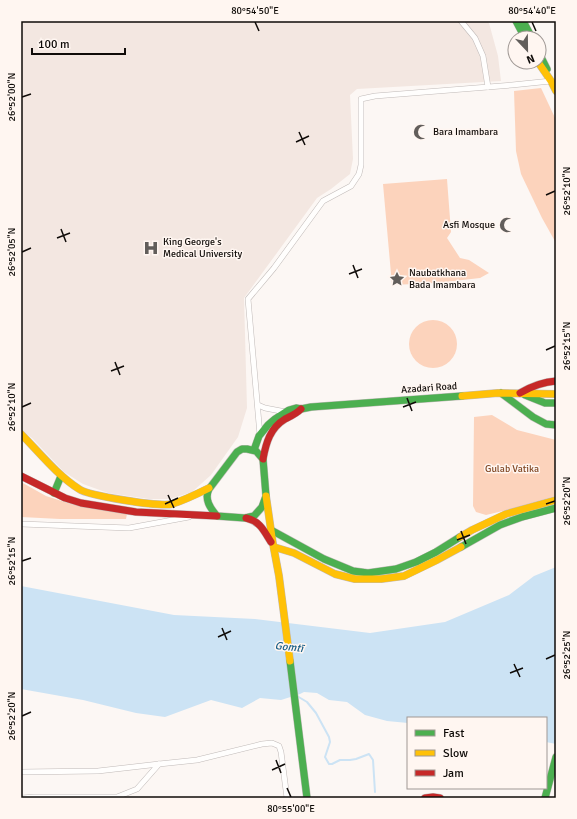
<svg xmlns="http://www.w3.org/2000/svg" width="577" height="819" viewBox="0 0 577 819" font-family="Signika,sans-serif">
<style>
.built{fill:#f3e7e1}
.green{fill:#fcd3bc}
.water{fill:#cce3f4}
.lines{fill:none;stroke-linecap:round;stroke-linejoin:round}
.stream{stroke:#cce3f4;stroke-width:2}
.street-casing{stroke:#c0bab8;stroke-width:6}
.fast-casing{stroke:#c0bab8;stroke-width:8}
.slow-casing{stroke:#c0bab8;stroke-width:8}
.jam-casing{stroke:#c0bab8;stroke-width:8}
.street{stroke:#fffefd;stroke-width:5}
.fast{stroke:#4caf50;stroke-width:7}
.slow{stroke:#ffc107;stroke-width:7}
.jam{stroke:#c62828;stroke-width:7}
.ticks{fill:none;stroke:#0f0b08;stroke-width:1.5}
.labels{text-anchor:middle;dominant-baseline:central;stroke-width:3;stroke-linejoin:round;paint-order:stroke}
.poi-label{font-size:10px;fill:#0f0b08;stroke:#fff6f1;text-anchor:start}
.street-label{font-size:10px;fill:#0f0b08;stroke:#fff6f1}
.park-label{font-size:10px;fill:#814622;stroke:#fff6f1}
.water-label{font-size:11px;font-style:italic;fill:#175e87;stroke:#fff6f1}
.neatline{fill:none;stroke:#0f0b08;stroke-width:1.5}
.ticks-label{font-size:10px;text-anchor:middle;fill:#0f0b08}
</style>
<rect width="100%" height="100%" fill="#fcf7f4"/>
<path class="built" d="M21,21H487L489,23L498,56L501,81L357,89L350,95L353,159L350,174L331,189L317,198L244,298L247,408L238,437L211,475L192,492L170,499H149L108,493L83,484L64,472L32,438L21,430Z"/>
<g class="green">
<path d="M541,88L556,120V243L542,218L521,174L516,151L514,91Z"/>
<path d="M447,179L451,232L447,238L460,258L469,260L489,273L480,278L436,283L392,285L383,184Z"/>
<circle cx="433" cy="344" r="24"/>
<path d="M492,415L517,430L556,440V496L507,510L486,515L476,512L473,506L474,417Z"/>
<path d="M21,482L46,496L71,504L127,514L126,519H60L21,517Z"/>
</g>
<path class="water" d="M556,567V744L546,742V718H408V723L387,721L365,715L347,702L329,700L317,693L304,692L300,694L281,700L260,698L242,708L211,700L165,717L136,713L83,700L21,689V586L174,615L255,619L370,633L445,622L509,595L534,576Z"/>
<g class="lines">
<path class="stream" d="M297,696L307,702L316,713L329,737L330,742L325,757L329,764H332L340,760H350L356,759L369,754L373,760L375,792"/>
<g class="street-casing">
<g id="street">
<path d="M461,21L475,38L483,56L488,87"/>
<path d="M258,405L265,408L286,412"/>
<path d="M260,435L248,299L274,268L323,201L351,186L359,174L361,165V99L375,96L512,85L551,81"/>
<path d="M21,524L129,528L189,517"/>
<path d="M21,772L98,771L159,764L197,760L262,744L272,743L279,746L281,752L287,798"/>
<path d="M22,798L34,797H117L137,789L159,764"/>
</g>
</g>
<g class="fast-casing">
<g id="fast">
<path d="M516,21L525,38"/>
<path d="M523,21L532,38"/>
<path d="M539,53L547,69"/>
<path d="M501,393L533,417L546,424L556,425"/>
<path d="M525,395L545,403H556"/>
<path d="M242,449H247L256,451L263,459L266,496L262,507L254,516L245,518L217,516C210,508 204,499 209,489L237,452Z"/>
<path d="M254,450L259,436L268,425L275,419L289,410L296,408L301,409L311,407L462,396"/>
<path d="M54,493L61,476"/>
<path d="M271,530L324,559L353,571L368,573L396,569L416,562L436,552L460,537"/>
<path d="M461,547L500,525L522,517L556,508"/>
<path d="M290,661L307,798"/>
<path d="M545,798L556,757"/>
</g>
</g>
<g class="slow-casing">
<g id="slow">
<path d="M538,62L551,81L556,91"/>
<path d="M462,396L498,393L556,394"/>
<path d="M21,434C39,452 57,475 79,489C89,496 160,507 172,504C185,500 197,494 209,488"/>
<path d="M266,496L273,544L279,576L290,661"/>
<path d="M460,537L472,530L506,514L556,500"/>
<path d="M274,547L294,553L335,574L355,579H381L404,576L437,560L461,547"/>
</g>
</g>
<g class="jam-casing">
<g id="jam">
<path d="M520,393C532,386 542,382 556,381"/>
<path d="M263,459C266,443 270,428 285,419C291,416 296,414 301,409"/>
<path d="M21,476L65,498L81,503L136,512L217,516"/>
<path d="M246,518C260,521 264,531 271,542"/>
<path d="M425,798L433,797L440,798"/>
</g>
</g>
<use href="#street" class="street"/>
<use href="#fast" class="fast"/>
<use href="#slow" class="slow"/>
<use href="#jam" class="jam"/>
</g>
<path class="ticks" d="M255,22L259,31M532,22L536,31M22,97L31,94M299,132L305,145M296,142L309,136M546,195L555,191M61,229L66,242M57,238L70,233M22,252L31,248M353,265L358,278M349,274L362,269M546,350L555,346M115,362L120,375M111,371L124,366M407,398L412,411M22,407L31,403M403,407L416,402M168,495L174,508M165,504L178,498M546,504L555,501M461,531L466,544M457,540L470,535M22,561L31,558M222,628L227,640M218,637L231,631M546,659L555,655M514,664L520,677M510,673L523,668M22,716L31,712M276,760L281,773M272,770L285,764M287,788L291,797"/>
<defs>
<g id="mosque-bare" transform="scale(1.2)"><path d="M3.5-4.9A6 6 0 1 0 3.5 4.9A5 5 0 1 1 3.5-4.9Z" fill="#625e5b" stroke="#fff6f1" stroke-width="2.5" paint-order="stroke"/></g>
<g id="hospital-bare" transform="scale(1.2)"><path d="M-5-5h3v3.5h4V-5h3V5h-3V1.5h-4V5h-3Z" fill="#625e5b" stroke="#fff6f1" stroke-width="2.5" paint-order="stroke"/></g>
<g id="sight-bare" transform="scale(1.2)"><path d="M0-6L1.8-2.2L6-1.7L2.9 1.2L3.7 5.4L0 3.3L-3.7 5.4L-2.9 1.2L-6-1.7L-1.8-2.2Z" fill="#625e5b" stroke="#fff6f1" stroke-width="2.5" paint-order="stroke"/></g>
</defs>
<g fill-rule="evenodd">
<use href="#mosque-bare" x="421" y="132"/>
<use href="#mosque-bare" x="507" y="225"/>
<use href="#hospital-bare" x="151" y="248"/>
<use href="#sight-bare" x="397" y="279"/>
</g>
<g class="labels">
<g class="poi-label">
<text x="433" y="132">Bara Imambara</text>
<text x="495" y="225" text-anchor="end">Asfi Mosque</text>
<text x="163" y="242">King George's<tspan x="163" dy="12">Medical University</tspan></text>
<text x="409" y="273">Naubatkhana<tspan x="409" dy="12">Bada Imambara</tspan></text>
</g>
<g class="street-label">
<text transform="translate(429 388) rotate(-4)">Azadari Road</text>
</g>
<g class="park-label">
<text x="512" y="469">Gulab Vatika</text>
</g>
<g class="water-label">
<text transform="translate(289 647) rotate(6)">Gomtī</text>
</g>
</g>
<rect width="577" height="819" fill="none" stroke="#fff6f1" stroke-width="44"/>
<rect x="407" y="717" width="140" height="72" fill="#fff6f1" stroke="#9f9894"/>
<rect x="415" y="730" width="20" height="6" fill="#4caf50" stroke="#9f9894"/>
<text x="443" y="737" font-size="12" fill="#0f0b08">Fast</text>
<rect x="415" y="750" width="20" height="6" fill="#ffc107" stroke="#9f9894"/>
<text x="443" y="757" font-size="12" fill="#0f0b08">Slow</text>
<rect x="415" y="770" width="20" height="6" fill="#c62828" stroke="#9f9894"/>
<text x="443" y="777" font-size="12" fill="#0f0b08">Jam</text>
<g transform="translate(527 50) rotate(158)"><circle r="19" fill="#fff6f1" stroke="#9f9894"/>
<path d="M0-3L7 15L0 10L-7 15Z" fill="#625e5b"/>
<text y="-6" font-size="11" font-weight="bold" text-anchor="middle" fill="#0f0b08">N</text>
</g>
<path d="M32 48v6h93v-6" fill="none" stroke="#0f0b08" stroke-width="2"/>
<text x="38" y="48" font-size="12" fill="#0f0b08" stroke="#fff6f1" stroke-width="3" paint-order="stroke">100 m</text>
<rect x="22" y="22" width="533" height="775" class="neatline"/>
<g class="ticks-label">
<text x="255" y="14">80°54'50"E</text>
<text x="532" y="14">80°54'40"E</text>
<text transform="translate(11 97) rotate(-90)" y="4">26°52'00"N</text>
<text transform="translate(566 191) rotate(-90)" y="4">26°52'10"N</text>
<text transform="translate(11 252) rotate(-90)" y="4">26°52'05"N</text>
<text transform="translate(566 346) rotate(-90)" y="4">26°52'15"N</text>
<text transform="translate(11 407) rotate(-90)" y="4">26°52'10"N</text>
<text transform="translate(566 501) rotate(-90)" y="4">26°52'20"N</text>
<text transform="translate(11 561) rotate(-90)" y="4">26°52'15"N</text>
<text transform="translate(566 655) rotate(-90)" y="4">26°52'25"N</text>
<text transform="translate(11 716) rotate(-90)" y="4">26°52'20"N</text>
<text x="291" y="812">80°55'00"E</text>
</g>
</svg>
